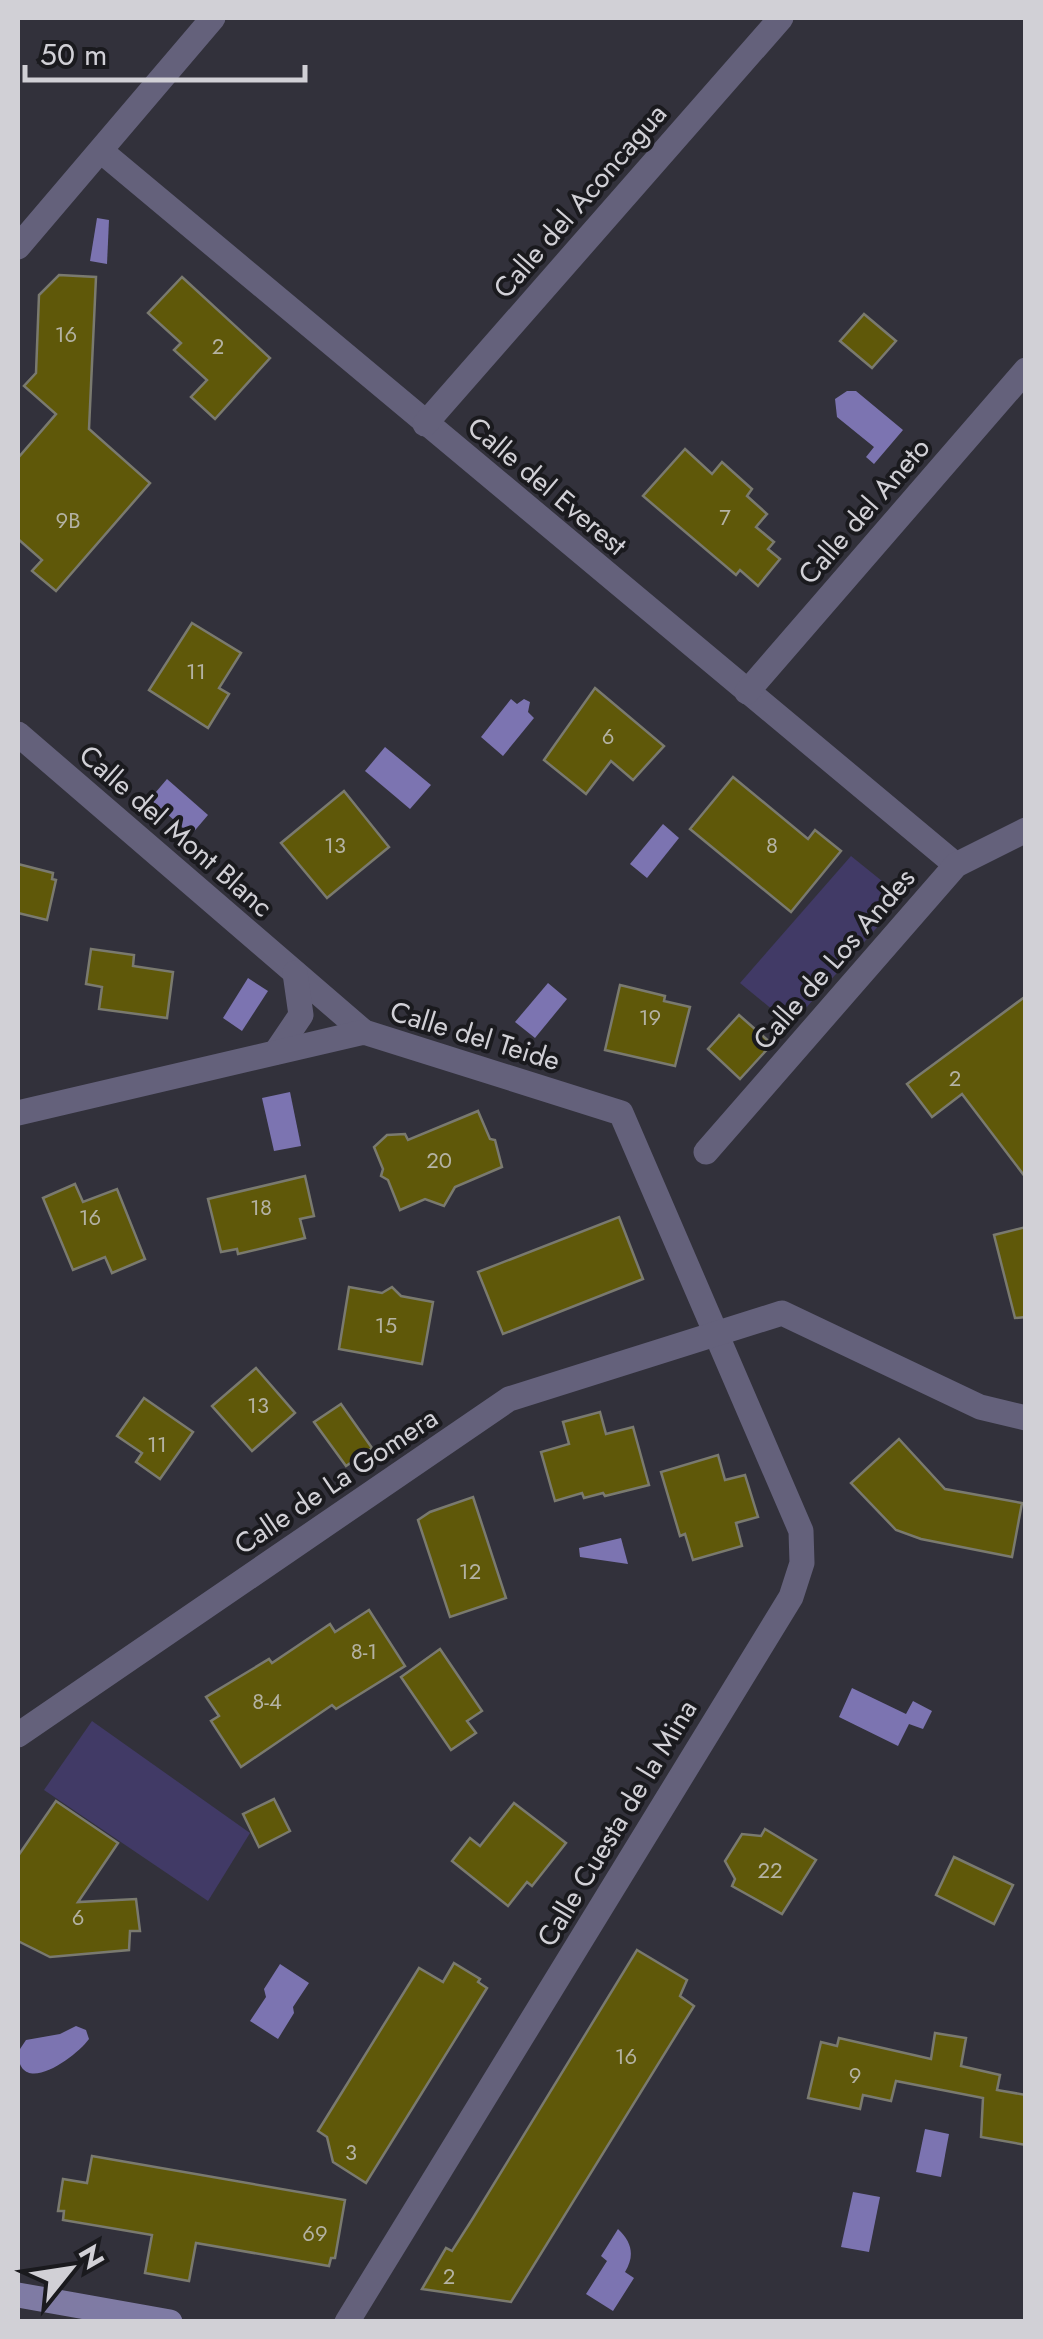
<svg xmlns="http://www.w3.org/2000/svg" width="1043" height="2339" viewBox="0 0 1043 2339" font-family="Jost,sans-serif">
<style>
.green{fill:#413a66}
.water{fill:#7c74b1}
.building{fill:#5f5809;stroke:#7a7a6f;stroke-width:2.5}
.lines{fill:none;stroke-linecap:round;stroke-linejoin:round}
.street{stroke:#64617b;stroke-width:25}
.secondary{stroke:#7f7ba4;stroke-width:25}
.labels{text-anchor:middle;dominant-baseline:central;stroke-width:8;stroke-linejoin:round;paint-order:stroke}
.number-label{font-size:22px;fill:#b4b2a3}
.street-label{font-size:28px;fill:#d1d0d6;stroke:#1a1a1e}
</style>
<rect width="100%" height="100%" fill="#32313b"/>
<g class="green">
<path d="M851,856L903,898L791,1025L740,983Z"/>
<path d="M92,1721L250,1833L208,1901L44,1790Z"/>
</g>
<g class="water">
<path d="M97,218L109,220L107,264L90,261Z"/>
<path d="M847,391H856L903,430L874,464L866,457L874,447L837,417L835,399Z"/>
<path d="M511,699L517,704L524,699L530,702L528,712L534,718L503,756L481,737Z"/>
<path d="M385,747L431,785L410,809L365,771Z"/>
<path d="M167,779L208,815L191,835L150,799Z"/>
<path d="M663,824L679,838L647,878L630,864Z"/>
<path d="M248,978L268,991L242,1031L223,1018Z"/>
<path d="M548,983L567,999L535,1038L515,1022Z"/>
<path d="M290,1092L301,1146L274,1151L262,1098Z"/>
<path d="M621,1538L628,1564L580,1557L579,1548Z"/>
<path d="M852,1688L906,1714L913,1701L932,1711L923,1729L909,1724L898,1746L839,1717Z"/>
<path d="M280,1964L309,1983L293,2007L294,2013L278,2039L250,2021L266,1997L264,1989Z"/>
<path d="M76,2026L86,2030L89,2039C76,2057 19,2099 18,2052L26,2040L60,2034Z"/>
<path d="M925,2129L949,2134L941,2177L916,2172Z"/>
<path d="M853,2192L880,2197L869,2252L841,2247Z"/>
<path d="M618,2229C632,2242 635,2256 625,2272L634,2278L613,2311L586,2294L607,2261L601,2256Z"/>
</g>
<g class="building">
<path d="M59,275L96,277L89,429L150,483L56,591L32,571L42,560L18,539V458L56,414L24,386L36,373L39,295Z"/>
<path d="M182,277L270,358L215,419L191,397L207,380L174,350L181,343L148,313Z"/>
<path d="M864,314L896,341L872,368L840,341Z"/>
<path d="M685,449L712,474L722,462L752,489L747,496L767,514L756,527L774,542L768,549L780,559L758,586L740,570L736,575L643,496Z"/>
<path d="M192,623L241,653L219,688L229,694L208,728L149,690Z"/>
<path d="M595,688L664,746L633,780L611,761L586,794L544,760Z"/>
<path d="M733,777L808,839L815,830L841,851L791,912L690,829Z"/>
<path d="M344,791L389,847L327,898L281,843Z"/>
<path d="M18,864L53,873L52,879L56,880L47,920L18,913Z"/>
<path d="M91,949L134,955L133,966L173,972L167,1018L99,1009L102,987L86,984Z"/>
<path d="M620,985L665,996L664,1001L690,1007L675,1066L605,1050Z"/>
<path d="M1026,996V1178L962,1094L932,1117L907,1084Z"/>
<path d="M739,1015L772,1044L740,1079L708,1049Z"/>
<path d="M478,1111L490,1139L495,1140L502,1167L455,1187L444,1206L425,1199L400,1210L388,1180L381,1176L383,1169L374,1147L387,1135L405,1134L408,1140Z"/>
<path d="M305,1176L314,1216L300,1219L305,1238L238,1254L237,1249L221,1252L208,1199Z"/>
<path d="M75,1184L83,1202L117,1189L145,1259L112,1273L105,1257L73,1270L43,1198Z"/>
<path d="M619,1217L643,1279L503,1334L478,1272Z"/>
<path d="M1026,1227V1317L1015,1318L994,1235Z"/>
<path d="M349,1287L382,1293L392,1287L401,1296L433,1302L422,1364L339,1349Z"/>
<path d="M256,1368L295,1413L252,1451L212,1406Z"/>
<path d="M144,1398L193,1432L160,1479L136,1462L142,1453L117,1436Z"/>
<path d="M341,1404L372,1448L346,1466L314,1422Z"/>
<path d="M600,1412L606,1434L633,1427L649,1485L605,1496L603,1493L584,1498L582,1493L555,1501L541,1452L569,1444L563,1422Z"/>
<path d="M899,1439L945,1489L1022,1503L1012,1557L921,1539L896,1530L851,1483Z"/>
<path d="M718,1455L725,1480L745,1475L758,1517L736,1523L742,1546L693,1560L685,1534L680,1536L661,1472Z"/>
<path d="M473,1497L506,1598L450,1617L418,1520L430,1512Z"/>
<path d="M369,1610L405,1666L336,1709L332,1705L241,1767L211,1721L219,1716L206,1697L269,1659L272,1663L330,1624L335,1632Z"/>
<path d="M440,1649L482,1711L467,1721L476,1733L451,1750L401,1677Z"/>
<path d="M274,1799L290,1831L259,1847L243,1814Z"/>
<path d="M56,1801L118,1843L78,1902L136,1899L140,1931H130L129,1950L50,1957L18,1941V1856Z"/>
<path d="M514,1803L566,1843L532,1886L527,1882L508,1906L452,1861L470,1838L480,1846Z"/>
<path d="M765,1829L816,1860L782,1914L732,1886L735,1879L725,1861L742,1834L761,1836Z"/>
<path d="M954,1857L1013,1885L994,1924L936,1895Z"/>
<path d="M637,1950L687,1980L680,1996L694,2006L511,2302L422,2289L446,2248L452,2251L473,2218Z"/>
<path d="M454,1963L480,1979L478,1982L487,1988L366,2183L333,2162L327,2137L318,2131L419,1968L443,1982Z"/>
<path d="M935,2033L966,2038L961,2066L1000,2075L997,2090L1026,2095V2145L981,2137L983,2098L896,2081L891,2101L863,2095L860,2109L808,2098L821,2042L837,2046L839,2038L931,2059Z"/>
<path d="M92,2156L345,2200L335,2258H331L329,2266L196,2243L189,2281L145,2273L152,2235L63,2220L64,2211H58L63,2179L87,2183Z"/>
</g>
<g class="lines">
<g class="street">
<path d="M101,151L956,865"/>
<path d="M18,247L213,18"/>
<path d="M425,424L781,18"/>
<path d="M747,692L1026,370"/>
<path d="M18,734L364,1032"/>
<path d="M276,1052L301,1015L295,973"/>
<path d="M18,1113L364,1032L621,1113L801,1531L802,1563L791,1597L347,2322"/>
<path d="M706,1152L956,865L1026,830"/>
<path d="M18,1735L509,1399L782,1313L980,1407L1026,1418"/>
</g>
<path class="secondary" d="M18,2295L170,2322"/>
</g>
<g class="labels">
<g class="number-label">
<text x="66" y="334">16</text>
<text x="218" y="346">2</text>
<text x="725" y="517">7</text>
<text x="68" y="520">9B</text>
<text x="196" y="671">11</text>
<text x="608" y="736">6</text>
<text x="335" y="845">13</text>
<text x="772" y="845">8</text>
<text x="650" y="1017">19</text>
<text x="955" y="1078">2</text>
<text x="439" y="1160">20</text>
<text x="261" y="1207">18</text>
<text x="90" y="1217">16</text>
<text x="386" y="1325">15</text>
<text x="258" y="1405">13</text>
<text x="157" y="1444">11</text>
<text x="470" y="1571">12</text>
<text x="364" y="1651">8-1</text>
<text x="267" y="1701">8-4</text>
<text x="770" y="1870">22</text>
<text x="78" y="1917">6</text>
<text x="626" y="2056">16</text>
<text x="855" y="2075">9</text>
<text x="351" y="2152">3</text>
<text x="315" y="2233">69</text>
<text x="449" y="2276">2</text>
</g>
<g class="street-label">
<text transform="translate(580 201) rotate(-49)">Calle del Aconcagua</text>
<text transform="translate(547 486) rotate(40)">Calle del Everest</text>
<text transform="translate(864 511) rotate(-49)">Calle del Aneto</text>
<text transform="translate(176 831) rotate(41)">Calle del Mont Blanc</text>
<text transform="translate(834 959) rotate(-49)">Calle de Los Andes</text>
<text transform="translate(475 1036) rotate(17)">Calle del Teide</text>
<text transform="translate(336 1481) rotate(-34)">Calle de La Gomera</text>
<text transform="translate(617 1823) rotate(-59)">Calle Cuesta de la Mina</text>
</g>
</g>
<rect width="1043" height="2339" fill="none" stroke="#d1d0d6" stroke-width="40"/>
<g transform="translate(70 2269) rotate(60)" stroke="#1a1a1e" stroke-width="8" paint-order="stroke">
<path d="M0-8L18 38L0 25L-18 38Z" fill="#d1d0d6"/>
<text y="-15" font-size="28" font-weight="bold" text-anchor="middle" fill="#d1d0d6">N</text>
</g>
<path d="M25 65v15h280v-15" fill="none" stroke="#d1d0d6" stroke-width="5"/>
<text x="40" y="65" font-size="30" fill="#d1d0d6" stroke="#1a1a1e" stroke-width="8" paint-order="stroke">50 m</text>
</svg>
